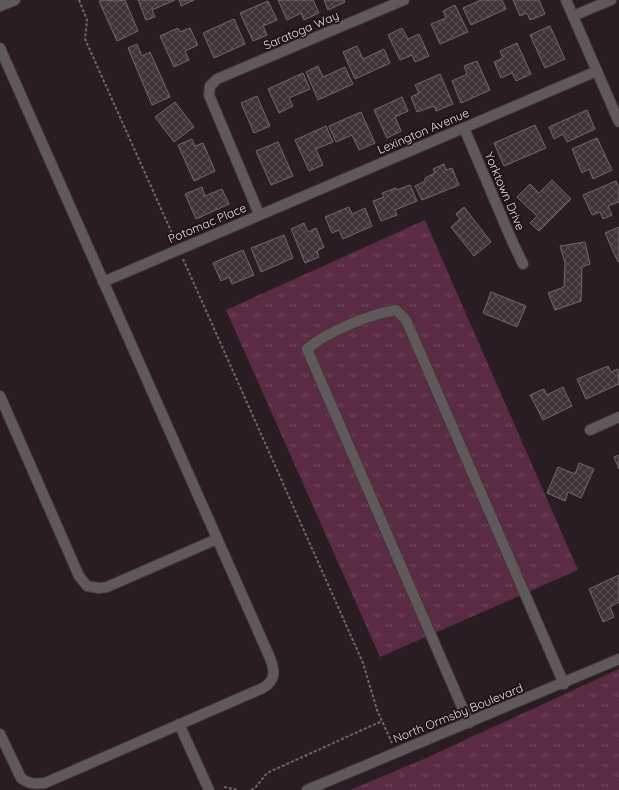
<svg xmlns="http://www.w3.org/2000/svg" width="619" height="790" viewBox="0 0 619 790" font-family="Quicksand,sans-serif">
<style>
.grass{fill:url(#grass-tufts)}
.building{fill:url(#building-cross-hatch);stroke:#76676d}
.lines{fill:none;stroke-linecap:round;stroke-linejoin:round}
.minor-casing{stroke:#43373c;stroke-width:12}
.path{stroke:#71666b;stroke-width:2;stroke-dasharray:3 2;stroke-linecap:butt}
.minor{stroke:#60595c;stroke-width:10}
.labels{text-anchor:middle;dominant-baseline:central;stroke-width:4;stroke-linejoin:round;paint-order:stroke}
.street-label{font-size:12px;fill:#e3dade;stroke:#1f1319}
</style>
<defs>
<pattern id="grass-tufts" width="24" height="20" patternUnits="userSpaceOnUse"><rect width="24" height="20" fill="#5b2b43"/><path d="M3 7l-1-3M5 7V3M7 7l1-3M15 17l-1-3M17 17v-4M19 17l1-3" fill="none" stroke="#72495e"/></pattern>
<pattern id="building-cross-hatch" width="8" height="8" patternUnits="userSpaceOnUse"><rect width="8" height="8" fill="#413339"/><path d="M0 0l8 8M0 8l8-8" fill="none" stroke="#5c5055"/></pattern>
</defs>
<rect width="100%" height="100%" fill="#291c22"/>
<g class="grass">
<path d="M425,220L578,570L380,657L226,310Z"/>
<path d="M619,669V790H350L426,758Z"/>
</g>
<g class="building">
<path d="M103,0L117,1L125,0L138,31L117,41L99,1Z"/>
<path d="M138,0H175L152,10L155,17L146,20Z"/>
<path d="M179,0H194L181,6Z"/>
<path d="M278,0H313L319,13L304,20L301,13L287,20Z"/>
<path d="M324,0H344L345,2L328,10Z"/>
<path d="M481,0H502L506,9L471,25L463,8Z"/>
<path d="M513,0H539L545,14L530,20L527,13L520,16Z"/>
<path d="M268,1L277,20L263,26L267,35L253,41L240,13Z"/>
<path d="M455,5L468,32L440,44L431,24L446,18L443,11Z"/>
<path d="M234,19L245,44L214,58L203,33Z"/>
<path d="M550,26L565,59L545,68L530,35Z"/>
<path d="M178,28L180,32L190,28L198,45L185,51L189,60L174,67L160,36Z"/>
<path d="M402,28L408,39L419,34L429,56L415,62L412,55L400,60L388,35Z"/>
<path d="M517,43L531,74L516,81L512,73L501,78L494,62L503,58L500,51Z"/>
<path d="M137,44L142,56L150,52L170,97L152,105L128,48Z"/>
<path d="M357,46L363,59L384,49L390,63L355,79L343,52Z"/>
<path d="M477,61L490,90L461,103L452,81L467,74L464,66Z"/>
<path d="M318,66L323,77L345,67L353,84L318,100L306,72Z"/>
<path d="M303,73L310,89L289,98L293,106L279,113L268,89Z"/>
<path d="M440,74L453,104L436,111L434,106L417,112L411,97L419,93L415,85Z"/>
<path d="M257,96L270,126L254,133L241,103Z"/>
<path d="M402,97L408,111L395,117L401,131L387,138L374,110Z"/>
<path d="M175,102L194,127L174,142L155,117Z"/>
<path d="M587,110L595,129L567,142L563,134L554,139L549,127Z"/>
<path d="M361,112L375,143L359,150L352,135L336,142L329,126Z"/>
<path d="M535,125L546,148L504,166L494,143Z"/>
<path d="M326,126L333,142L316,149L323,165L309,171L295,140Z"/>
<path d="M597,138L612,170L593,179L589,169L582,173L572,149Z"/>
<path d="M192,139L195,146L203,143L215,171L194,181L178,145Z"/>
<path d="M278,142L293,176L271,185L256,151Z"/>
<path d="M444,164L446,170L452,168L459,185L422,200L415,186L425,181V178L435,173L433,169Z"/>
<path d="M552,180L571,199L539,231L530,223L537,216L517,197L530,184L539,193Z"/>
<path d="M616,181L619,188V202L608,206L612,215L603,219L600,212L592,215L583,195Z"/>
<path d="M410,185L417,201L395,210L397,215L381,221L373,201L384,197L382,193L396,188L397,190Z"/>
<path d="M202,187L205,196L222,189L229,204L196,219L185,194Z"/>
<path d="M349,207L352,214L365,208L372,226L343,239L339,230L332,233L325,217Z"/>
<path d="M464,207L491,242L474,256L451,227L460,219L456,214Z"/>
<path d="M304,223L308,232L316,228L324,247L317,251L319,257L305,263L291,229Z"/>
<path d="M619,227V261L618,262L605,233Z"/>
<path d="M284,235L293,258L261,272L251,248Z"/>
<path d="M585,242L590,264L582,267L581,301L555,310L548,293L564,287L565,263L560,246Z"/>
<path d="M243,250L254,275L232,284L229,277L221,281L213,263Z"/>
<path d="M491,292L526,306L517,327L483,313Z"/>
<path d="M608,366L611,372L618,369L619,384L586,399L577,379Z"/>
<path d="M563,387L572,406L543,420L530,395L544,389L547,395Z"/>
<path d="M619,455V469L614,457Z"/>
<path d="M579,463L594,469L581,498L568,492L565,501L547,493L558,467L575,474Z"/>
<path d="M619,575V602L610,607L614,617L603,622L589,589Z"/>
</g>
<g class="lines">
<g class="minor-casing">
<g id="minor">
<path d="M566,0L619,122"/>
<path d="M0,6L15,0"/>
<path d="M573,16L611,0"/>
<path d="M0,48L270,658C275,671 276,680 263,688L45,783C35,784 28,784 21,778L0,734"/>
<path d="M464,128L512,241L523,264"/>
<path d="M259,214L209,95L210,86L217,79L404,0"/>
<path d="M103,282L597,71"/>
<path d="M0,396L79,576L87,586L99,588L107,587L217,539"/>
<path d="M590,430L619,417"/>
<path d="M469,723L307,349C326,332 371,314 396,310L406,320L564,684"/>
<path d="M179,724L209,790"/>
<path d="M307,790L619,659"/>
</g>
</g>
<g class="path">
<path d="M79,0L87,20L85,39L175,240"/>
<path d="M183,259L363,663L377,710L392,743"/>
<path d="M224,787L238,790"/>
<path d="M251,790L255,788L267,773L382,721"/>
</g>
<use href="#minor" class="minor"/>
</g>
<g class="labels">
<g class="street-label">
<text transform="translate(301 30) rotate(-23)">Saratoga Way</text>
<text transform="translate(423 131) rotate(-23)">Lexington Avenue</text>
<text transform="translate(505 191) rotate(67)">Yorktown Drive</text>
<text transform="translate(207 223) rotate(-23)">Potomac Place</text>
<text transform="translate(458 713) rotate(-22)">North Ormsby Boulevard</text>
</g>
</g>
</svg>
